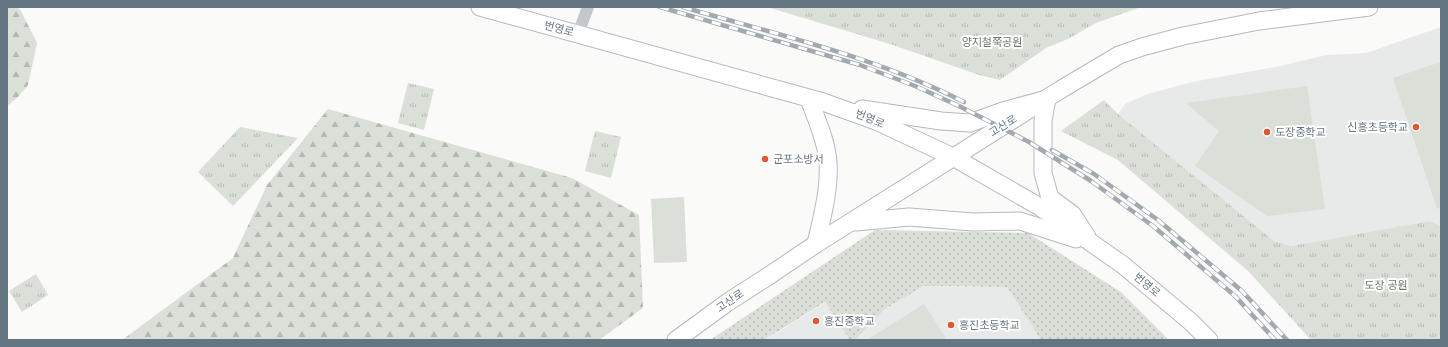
<svg xmlns="http://www.w3.org/2000/svg" width="1448" height="347" viewBox="0 0 1448 347" font-family="'Varela Round','Noto Sans KR',sans-serif">
<style>
.built{fill:#e8e9e9}
.grass{fill:url(#grass-dots)}
.forest{fill:url(#forest-firs)}
.park{fill:url(#park-tufts)}
.pitch{fill:#dadfd7}
.lines{fill:none;stroke-linecap:round;stroke-linejoin:round}
.secondary-casing{stroke:#b3babf;stroke-width:19}
.street{stroke:#c3c8cc;stroke-width:12}
.secondary{stroke:#fff;stroke-width:17}
.rail-casing{stroke:#a2aab0;stroke-width:4.5}
.rail{stroke:#fff;stroke-width:3;stroke-dasharray:9;stroke-linecap:butt}
.poi-dot{fill:#e4572e;stroke:#fff;stroke-width:1.5}
.labels{text-anchor:middle;dominant-baseline:central;stroke-width:4;stroke-linejoin:round;paint-order:stroke}
.street-label{font-size:11px;fill:#657683;stroke:#fff}
.park-label{font-size:11px;fill:#687a64;stroke:#fff}
.poi-label{font-size:11px;fill:#657683;stroke:#fff;text-anchor:start}
</style>
<defs>
<pattern id="grass-dots" width="8" height="8" patternUnits="userSpaceOnUse"><rect width="8" height="8" fill="#dadfd7"/><path d="M2 2h.1M6 6h.1" fill="none" stroke="#b4b9b4" stroke-width="1.8" stroke-linecap="round"/></pattern>
<pattern id="forest-firs" width="22" height="20" patternUnits="userSpaceOnUse"><rect width="22" height="20" fill="#dadfd7"/><path d="M5 1l3.5 6h-7zM16 11l3.5 6h-7z" fill="#b4b9b4"/></pattern>
<pattern id="park-tufts" width="24" height="20" patternUnits="userSpaceOnUse"><rect width="24" height="20" fill="#dadfd7"/><path d="M3 7l-1-3M5 7V3M7 7l1-3M15 17l-1-3M17 17v-4M19 17l1-3" fill="none" stroke="#b4b9b4"/></pattern>
</defs>
<rect width="100%" height="100%" fill="#fafaf8"/>
<g class="built">
<path d="M1441,27V226L1429,221L1291,246L1274,241L1118,114L1125,104L1148,94L1192,82L1280,66L1327,55L1366,53Z"/>
<path d="M924,286L1007,287L1041,340H855L885,309Z"/>
<path d="M826,302L850,340H765Z"/>
</g>
<path class="grass" d="M875,230L1028,233L1121,292L1169,340H1041L1007,287L924,286L885,309L855,340H850L825,302L764,340H710Z"/>
<g class="forest">
<path d="M7,7H17L21,11L37,43L28,85L18,97L7,106Z"/>
<path d="M328,109L572,178L639,215L643,308L599,340H122L233,258L267,185Z"/>
</g>
<g class="park">
<path d="M767,7H1141L1096,23L1068,39L1046,48L1000,80L979,75L890,44Z"/>
<path d="M408,83L434,89L424,130L398,123Z"/>
<path d="M1104,100L1118,114L1274,241L1291,246L1429,221L1441,226V340H1311L1248,271L1118,160L1061,131Z"/>
<path d="M240,127L298,138L233,206L198,172Z"/>
<path d="M595,131L621,137L611,178L585,171Z"/>
<path d="M36,274L48,295L22,312L9,291Z"/>
</g>
<g class="pitch">
<path d="M1441,62V207L1437,209L1393,78Z"/>
<path d="M1307,86L1325,209L1267,216L1195,166L1219,131L1186,103Z"/>
<path d="M684,197L687,262L654,263L651,199Z"/>
<path d="M924,304L947,340H867Z"/>
</g>
<g class="lines">
<g class="secondary-casing">
<g id="secondary">
<path d="M480,7L823,102L876,121L953,157L1040,207L1123,265L1191,322L1209,340"/>
<path d="M809,99C816,118 826,140 828,161C830,189 822,217 816,244"/>
<path d="M862,109L941,121L970,123L1003,111L1047,99L1043,120V173L1050,198L1072,214L1087,237"/>
<path d="M856,222L909,217L973,222L1020,221L1076,239"/>
<path d="M676,340L728,302L767,277L816,244L1060,90L1119,55L1142,47L1183,36L1259,21L1369,7"/>
</g>
</g>
<path class="street" d="M578,34L588,7"/>
<use href="#secondary" class="secondary"/>
<g class="rail-casing">
<g id="rail">
<path d="M660,7L860,65L915,86L959,106L1029,142L1091,181L1153,226L1235,296L1275,340"/>
<path d="M683,7C778,35 876,57 964,102"/>
<path d="M1052,150L1094,174L1158,220L1242,291L1287,340"/>
</g>
</g>
<use href="#rail" class="rail"/>
</g>
<g class="poi-dot">
<circle cx="1416" cy="127" r="4"/>
<circle cx="1267" cy="132" r="4"/>
<circle cx="765" cy="159" r="4"/>
<circle cx="816" cy="321" r="4"/>
<circle cx="951" cy="325" r="4"/>
</g>
<g class="labels">
<g class="street-label">
<text transform="translate(559 29) rotate(15)">번영로</text>
<text transform="translate(870 119) rotate(22)">번영로</text>
<text transform="translate(1003 126) rotate(-32)">고산로</text>
<text transform="translate(1147 285) rotate(40)">번영로</text>
<text transform="translate(730 301) rotate(-34)">고산로</text>
</g>
<g class="park-label">
<text x="992" y="42">양지철쭉공원</text>
<text x="1386" y="285">도장 공원</text>
</g>
<g class="poi-label">
<text x="1408" y="127" text-anchor="end">신흥초등학교</text>
<text x="1275" y="132">도장중학교</text>
<text x="773" y="159">군포소방서</text>
<text x="824" y="321">흥진중학교</text>
<text x="959" y="325">흥진초등학교</text>
</g>
</g>
<rect width="1448" height="347" fill="none" stroke="#657683" stroke-width="16"/>
</svg>
